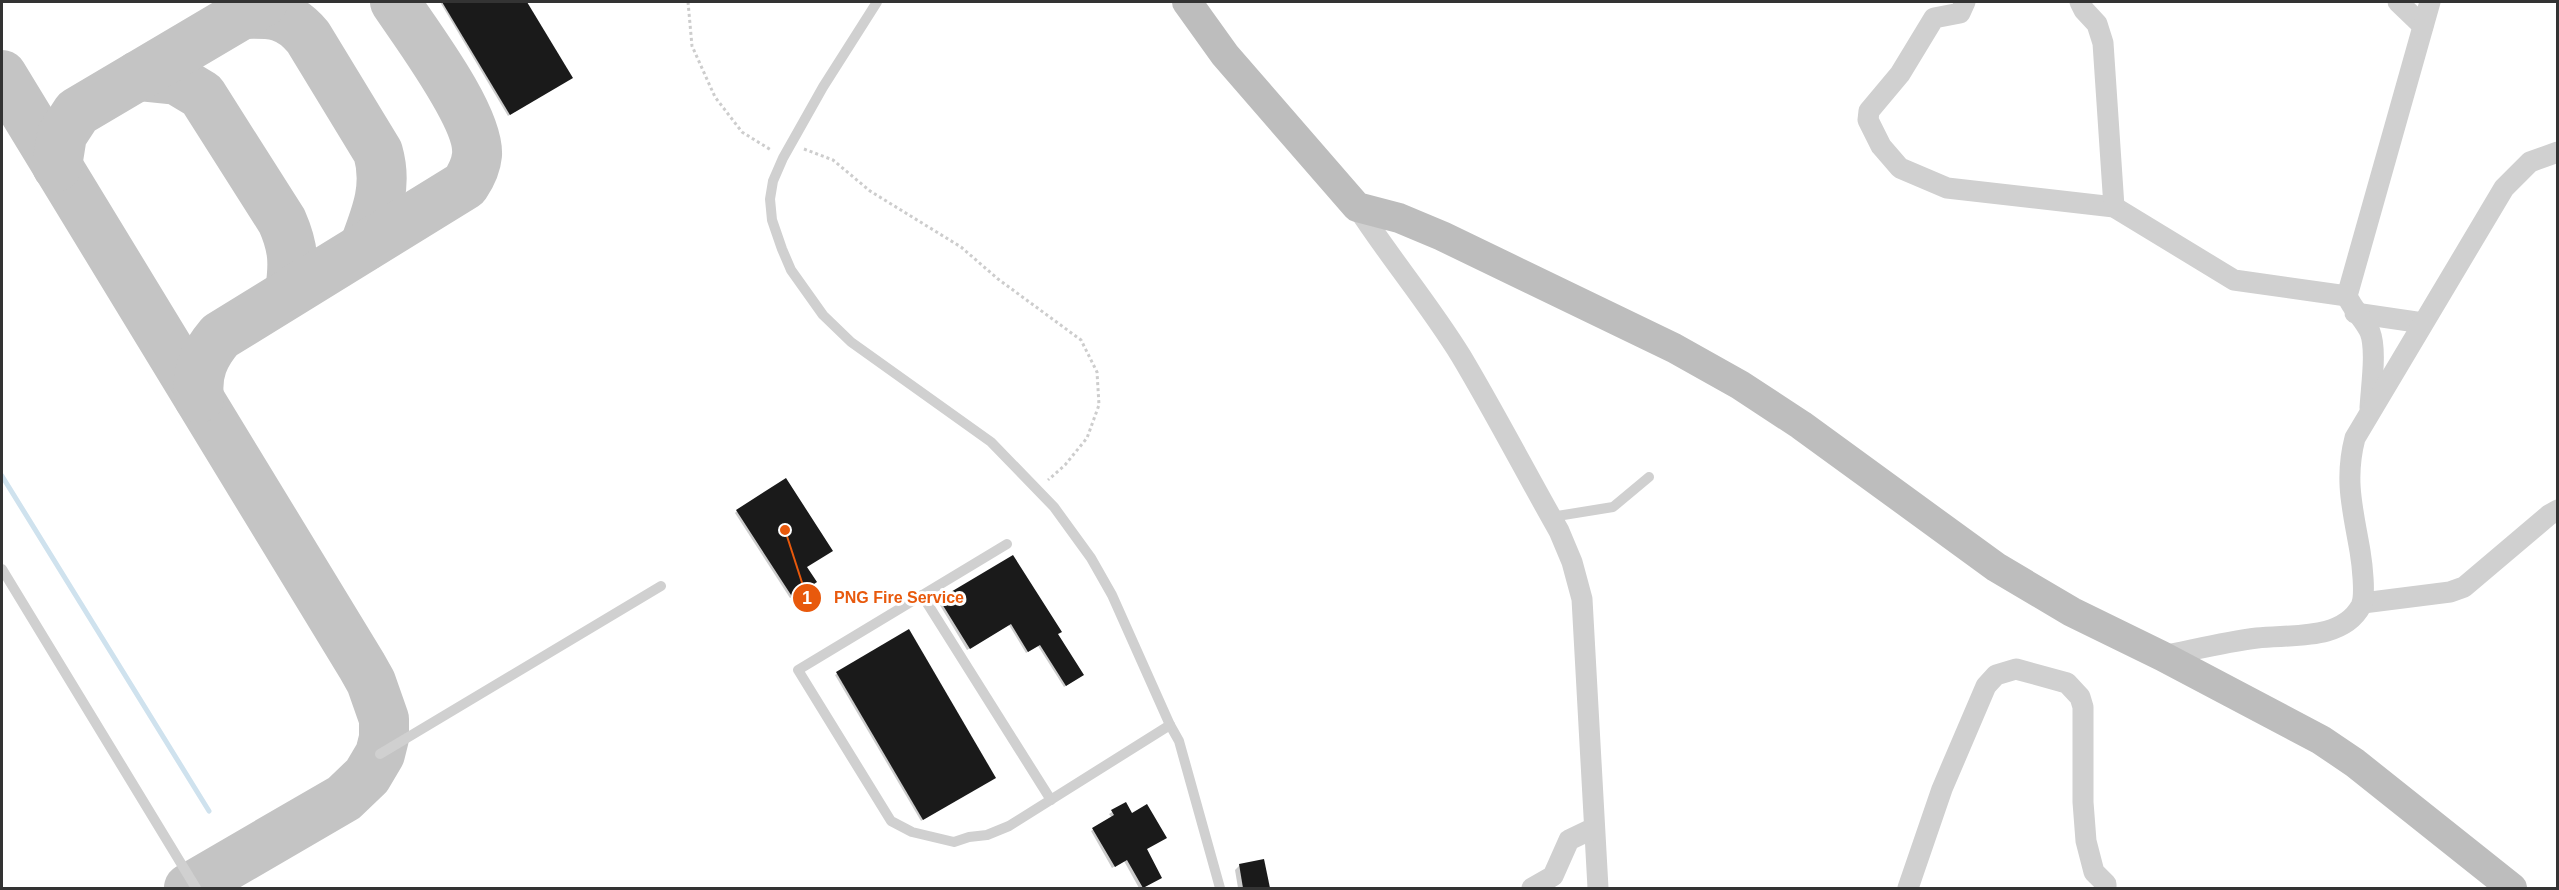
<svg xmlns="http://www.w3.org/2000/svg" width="2559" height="890" viewBox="0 0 2559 890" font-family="Helvetica,sans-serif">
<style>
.shadow{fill:#0003}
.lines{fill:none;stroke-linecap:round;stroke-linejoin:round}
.stream{stroke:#cfe2ee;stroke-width:5}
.taxiway{stroke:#c4c4c4;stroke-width:50}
.building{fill:#1a1a1a}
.path{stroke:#cdcdcd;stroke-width:3;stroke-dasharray:3 3;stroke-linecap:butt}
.lane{stroke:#d0d0d0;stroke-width:10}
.street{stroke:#d0d0d0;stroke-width:21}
.secondary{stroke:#bdbdbd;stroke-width:30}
.leader{fill:none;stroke:#e8590c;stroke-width:2}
.callout-dot{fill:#e8590c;stroke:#fff;stroke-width:2}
.mark-label{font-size:18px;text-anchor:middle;font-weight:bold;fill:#fff}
.callout-label{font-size:16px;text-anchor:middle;font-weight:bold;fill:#e8590c;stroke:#fff;stroke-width:6;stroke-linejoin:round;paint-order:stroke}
</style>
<rect width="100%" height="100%" fill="#fff"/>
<g class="shadow">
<path d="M440,2H526L571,78L508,116Z"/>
<path d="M737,511L806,567L814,584L790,598L735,513Z"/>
<path d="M940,600L1057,634L1080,677L1064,687L1038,646L1026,653L1009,625L967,650L938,602Z"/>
<path d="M908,631L992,779L921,821L835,675Z"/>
<path d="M1125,804L1160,878L1143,888H1139L1124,861L1112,868L1091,831L1112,818L1109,814Z"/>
<path d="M1263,861L1268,888H1238L1235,870L1240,865Z"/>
</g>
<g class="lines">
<path class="stream" d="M2,476L209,811"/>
<g class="taxiway">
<path d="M242,14C272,13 288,13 308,37L378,152C388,187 376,215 364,247"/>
<path d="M2,75L362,666L371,682L384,719V738L380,754L367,776L344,798L189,888"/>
<path d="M138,76L177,80L202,95L282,221C294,248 294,264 290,292"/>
<path d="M57,166L62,135L77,112L263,2"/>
<path d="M199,398C196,372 204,355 220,336L465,185C471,176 476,166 477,155C480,118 417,35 395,2"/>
</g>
</g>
<g class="building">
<path d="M442,2H527L573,78L510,115Z"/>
<path d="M786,478L833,551L807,567L817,582L793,598L736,510Z"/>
<path d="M1013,555L1062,632L1058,634L1084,675L1066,686L1040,645L1028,652L1011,624L970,649L939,599Z"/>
<path d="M909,629L996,778L923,820L836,672Z"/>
<path d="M1126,802L1132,813L1147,804L1167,838L1147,849L1162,878L1143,888L1127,860L1115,867L1092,828L1114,815L1111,810Z"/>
<path d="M1264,859L1270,888H1243L1239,864Z"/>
</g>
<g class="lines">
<g class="path">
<path d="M688,2L692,46L715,97L742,132L771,150"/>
<path d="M804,149L833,160L870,191L961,247L998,279L1081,340L1097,372L1099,405L1087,438L1065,465L1048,480"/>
</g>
<g class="lane">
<path d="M877,2L823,87L783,158L773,181L770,199L772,220L782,249L791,270L823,315L851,342L991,442L1054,507L1091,558L1112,595L1170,725L1179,741L1220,888"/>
<path d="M1551,517L1613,507L1649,477"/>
<path d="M1007,544L798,670L891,821L912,832L954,842L969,837L987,835L1009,826L1170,725"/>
<path d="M2,569L196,888"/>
<path d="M922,595L1051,800"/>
<path d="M380,754L661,586"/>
</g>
<g class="street">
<path d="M1965,2L1960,13L1934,18L1900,74L1869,111L1868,120L1881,146L1900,168L1947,188L2114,207L2234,280L2347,296"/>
<path d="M2080,2L2084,10L2097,24L2103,43L2114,207"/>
<path d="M2398,2L2423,26"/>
<path d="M1357,207C1390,258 1429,304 1461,356C1495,413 1526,473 1559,531L1572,562L1582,599L1598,888"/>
<path d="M2355,313L2423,323"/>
<path d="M2370,408C2371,388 2377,350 2370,332C2364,319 2353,310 2347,296L2430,2"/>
<path d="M2363,603L2450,592L2464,587L2549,515L2558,510"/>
<path d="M2162,656C2193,650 2225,642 2257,638C2291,634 2342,641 2361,606C2366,596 2362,563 2360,551C2353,510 2344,480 2355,438L2504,188L2530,162L2558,152"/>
<path d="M1532,888L1553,876L1569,840L1594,828"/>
<path d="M1908,888L1942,789L1986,686L1996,675L2016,669L2067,683L2080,697L2083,707V802L2086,841L2094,872L2106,884V888"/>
</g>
<path class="secondary" d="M1187,2L1225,55L1357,207L1399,218L1442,236L1674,348L1740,385L1801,425L1996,567L2072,612L2162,656L2321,740L2355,763L2512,888"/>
</g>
<path class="leader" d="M785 530L807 598"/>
<g class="callout-dot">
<circle cx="785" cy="530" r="6"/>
<circle cx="807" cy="598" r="15"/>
</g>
<g class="mark-label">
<text x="807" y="604">1</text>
</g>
<g class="callout-label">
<text x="899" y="603">PNG Fire Service</text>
</g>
<rect width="2559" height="890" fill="none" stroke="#333333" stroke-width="6"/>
</svg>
